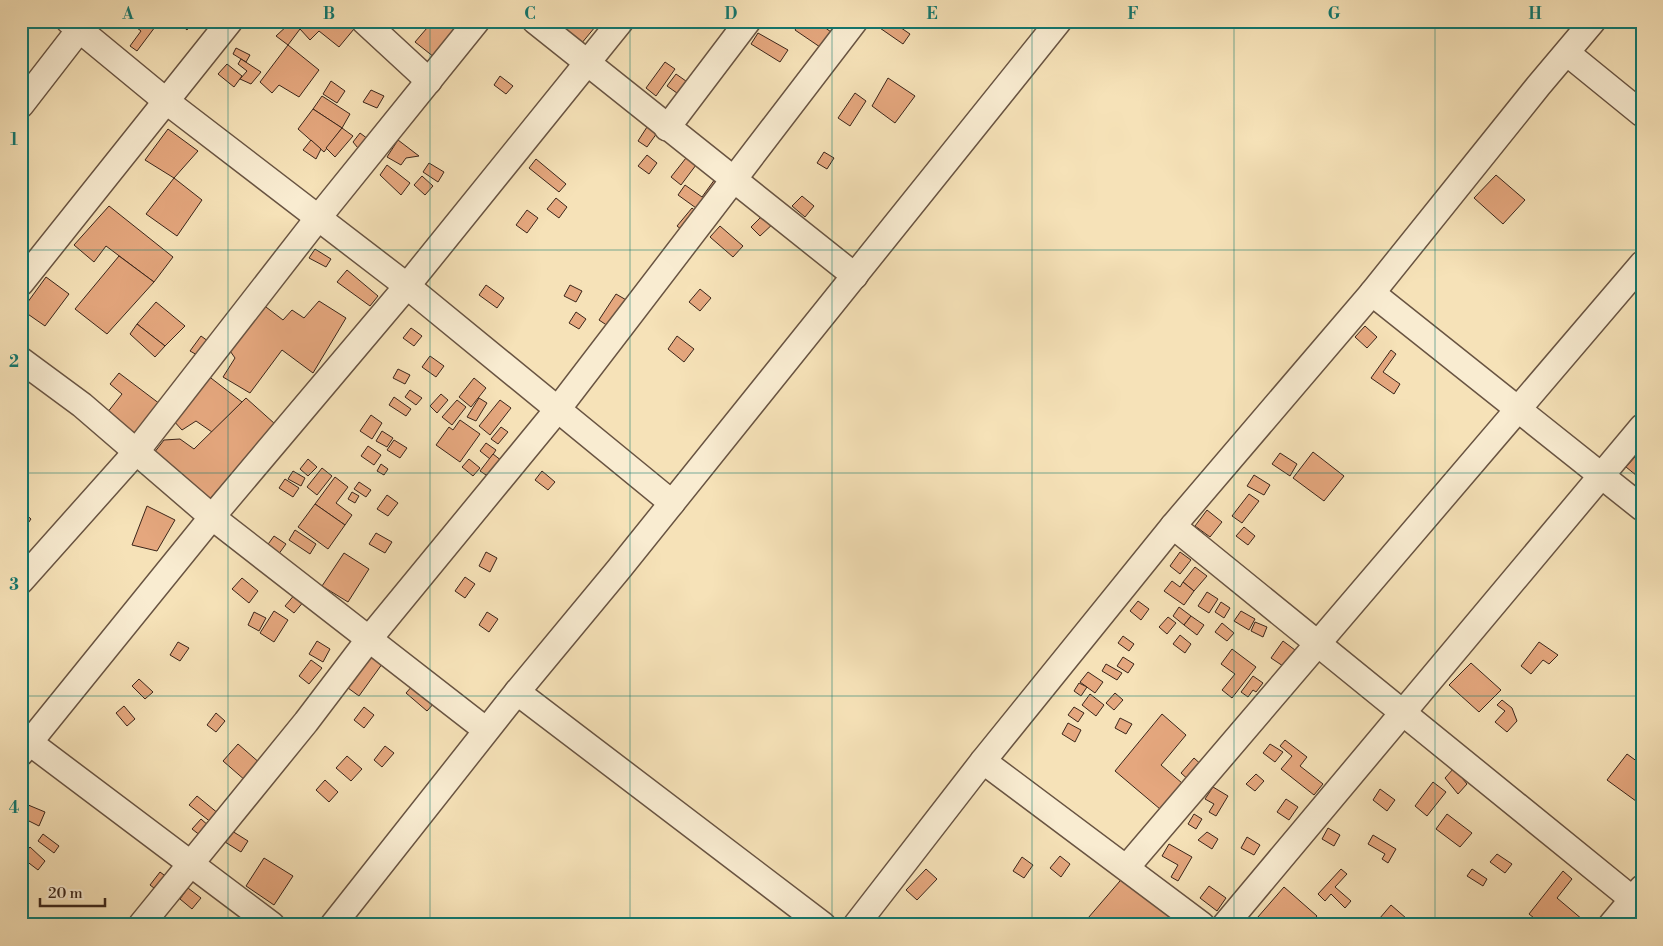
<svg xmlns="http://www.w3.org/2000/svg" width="1663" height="946" viewBox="0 0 1663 946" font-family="'Libre Bodoni',serif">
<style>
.building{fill:#e5a77e;stroke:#3a251a}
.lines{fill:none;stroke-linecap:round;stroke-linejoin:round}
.minor-casing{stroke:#695442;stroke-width:28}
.minor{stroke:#f9ecd1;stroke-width:25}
.grid{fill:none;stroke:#0f766e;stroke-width:1;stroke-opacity:0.55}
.neatline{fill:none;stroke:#0f766e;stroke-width:2}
.grid-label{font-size:16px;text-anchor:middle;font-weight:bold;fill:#0f766e}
</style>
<rect width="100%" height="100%" fill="#f6e2b8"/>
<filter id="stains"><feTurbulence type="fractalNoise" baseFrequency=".004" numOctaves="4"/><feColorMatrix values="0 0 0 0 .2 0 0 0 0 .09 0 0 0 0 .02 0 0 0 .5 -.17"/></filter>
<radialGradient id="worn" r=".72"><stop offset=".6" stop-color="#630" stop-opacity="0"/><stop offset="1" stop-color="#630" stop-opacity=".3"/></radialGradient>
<g class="building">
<path d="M128,21L158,23L137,51L130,46L141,31Z"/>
<path d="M177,21H193L187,30Z"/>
<path d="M307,21H356L359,23L339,47L319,31L310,40L300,29Z"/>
<path d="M433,21H469L439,61L415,42Z"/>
<path d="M554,21H600L581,44Z"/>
<path d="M801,21H816L831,32L820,47L795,30Z"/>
<path d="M881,21H891L910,34L903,44L877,26Z"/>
<path d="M289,24L300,29L288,45L276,36Z"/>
<path d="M758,33L788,50L780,62L751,44Z"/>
<path d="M288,45L319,70L299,97L279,85L272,93L260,82Z"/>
<path d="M236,48L250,55L246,62L233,54Z"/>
<path d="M241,59L261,72L251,84L240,79L247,71L238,64Z"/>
<path d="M665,62L675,69L656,96L646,88Z"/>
<path d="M227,64L242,76L234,87L218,74Z"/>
<path d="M676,74L693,86L684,98L667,86Z"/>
<path d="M500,76L513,86L506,94L494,85Z"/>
<path d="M888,78L915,96L895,123L872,106Z"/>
<path d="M331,81L345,91L337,103L323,94Z"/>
<path d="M371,90L384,96L377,108L363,102Z"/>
<path d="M855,93L866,101L850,126L838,118Z"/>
<path d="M322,96L350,114L342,128L313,109Z"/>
<path d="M313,109L342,128L324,152L298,129Z"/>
<path d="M647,127L657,133L647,147L638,141Z"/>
<path d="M342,128L353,136L335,157L326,148Z"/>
<path d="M168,129L198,151L174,178L145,160Z"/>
<path d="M360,133L372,142L362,153L353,142Z"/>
<path d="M311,140L321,149L316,159L303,150Z"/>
<path d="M398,140L419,156L406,158L401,165L387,157Z"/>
<path d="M824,152L834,158L827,169L817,163Z"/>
<path d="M647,155L657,163L649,174L638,166Z"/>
<path d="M686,158L696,165L681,185L671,177Z"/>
<path d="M536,159L566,184L559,192L529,168Z"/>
<path d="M429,163L444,172L438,182L423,172Z"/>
<path d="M387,165L410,183L401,195L380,175Z"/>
<path d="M1496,175L1525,200L1503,224L1474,198Z"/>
<path d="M422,176L433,186L425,195L414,185Z"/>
<path d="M174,178L202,200L177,236L146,214Z"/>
<path d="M715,179L724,186L703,213L678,195L685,185L702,197Z"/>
<path d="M802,196L814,206L805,217L792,206Z"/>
<path d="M556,198L567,207L559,218L547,209Z"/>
<path d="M109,206L173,257L154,282L106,246L94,262L74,245Z"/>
<path d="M692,208L701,216L686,233L677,226Z"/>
<path d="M527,210L538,218L527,233L516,225Z"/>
<path d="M767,211L776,221L760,236L751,227Z"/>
<path d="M720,226L743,246L733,257L710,237Z"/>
<path d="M315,249L331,259L326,267L309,258Z"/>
<path d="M119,256L154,282L107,334L75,309Z"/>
<path d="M347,270L378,296L370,306L337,282Z"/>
<path d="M46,277L69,294L45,326L22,310Z"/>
<path d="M486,285L504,298L497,308L479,295Z"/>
<path d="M570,285L582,291L576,302L564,296Z"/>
<path d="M700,289L711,298L700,311L689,302Z"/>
<path d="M616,294L628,301L611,328L599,320Z"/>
<path d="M319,301L346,318L313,373L282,350L250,393L223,377L235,358L228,348L262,304L283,320L292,310L304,318Z"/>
<path d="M156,302L185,326L165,346L137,324Z"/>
<path d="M576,312L586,319L579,329L569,323Z"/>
<path d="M137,324L165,346L155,357L130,334Z"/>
<path d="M1365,326L1377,337L1367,348L1355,337Z"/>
<path d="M411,328L422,336L414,346L403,338Z"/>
<path d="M201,336L212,344L199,356L190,351Z"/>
<path d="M677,336L694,349L684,362L668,349Z"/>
<path d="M1391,350L1396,354L1383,372L1400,384L1394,394L1371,378Z"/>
<path d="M430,356L444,366L436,377L422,367Z"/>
<path d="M398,369L410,375L405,384L393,378Z"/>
<path d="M119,373L160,404L131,437L103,418L122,394L110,384Z"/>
<path d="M207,375L242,402L212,432L196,421L182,430L172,419Z"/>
<path d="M474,378L486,388L471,407L459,397Z"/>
<path d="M410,390L422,398L416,405L405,397Z"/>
<path d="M441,394L448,400L437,413L430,406Z"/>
<path d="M394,397L411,409L406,416L389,405Z"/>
<path d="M246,398L275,424L208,501L154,453L164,440L180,439L194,449Z"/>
<path d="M479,398L487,403L476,421L467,417Z"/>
<path d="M457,400L466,407L452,425L442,417Z"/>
<path d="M500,400L511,408L490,435L479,426Z"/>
<path d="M371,415L382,423L372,439L360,431Z"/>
<path d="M460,420L480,434L460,462L436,445L449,427L453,430Z"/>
<path d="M501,427L508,432L498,444L491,439Z"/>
<path d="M382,431L393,438L387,447L376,441Z"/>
<path d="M394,440L407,448L400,458L387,450Z"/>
<path d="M486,443L496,450L490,459L480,451Z"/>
<path d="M368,446L381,455L374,465L361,456Z"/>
<path d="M1642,449V480L1626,467Z"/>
<path d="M1313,452L1344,476L1324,501L1293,478Z"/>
<path d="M1280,453L1297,464L1290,476L1272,464Z"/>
<path d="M493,454L502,461L489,477L480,471Z"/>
<path d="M308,459L317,467L308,476L300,469Z"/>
<path d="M469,459L480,468L473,476L462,467Z"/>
<path d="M381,464L388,469L384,475L377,471Z"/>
<path d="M322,468L332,476L317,495L307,487Z"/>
<path d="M293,471L305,478L301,486L288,479Z"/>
<path d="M542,471L555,482L548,490L535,480Z"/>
<path d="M1254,475L1270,485L1264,495L1247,486Z"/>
<path d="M335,477L348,487L336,503L352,515L345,525L315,504Z"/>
<path d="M285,479L299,488L293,497L279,488Z"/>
<path d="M359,482L371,490L366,497L354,489Z"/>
<path d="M352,492L359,496L355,503L348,499Z"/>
<path d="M1249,494L1259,501L1242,523L1232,516Z"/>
<path d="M387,495L398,503L388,516L377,509Z"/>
<path d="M315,504L345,525L328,549L298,527Z"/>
<path d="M147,506L175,520L157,551L132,545Z"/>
<path d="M21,510L31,519L24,529L28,535L23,544Z"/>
<path d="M1207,510L1222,522L1210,537L1195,526Z"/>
<path d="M1244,527L1255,536L1248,545L1236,536Z"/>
<path d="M295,530L316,544L310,554L289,540Z"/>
<path d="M376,533L392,542L385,553L369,544Z"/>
<path d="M274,536L286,544L278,555L266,547Z"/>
<path d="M486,552L497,558L490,572L479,566Z"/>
<path d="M1180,552L1191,560L1180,574L1170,566Z"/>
<path d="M344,553L369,569L348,602L322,586Z"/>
<path d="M1195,567L1207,576L1194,591L1183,582Z"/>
<path d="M465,577L475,584L465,598L455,591Z"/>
<path d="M242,578L258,591L249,603L232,589Z"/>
<path d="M1172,581L1180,587L1183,582L1194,591L1184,605L1164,591Z"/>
<path d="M1207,592L1218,599L1209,613L1198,606Z"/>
<path d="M296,593L305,600L294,613L285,606Z"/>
<path d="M1138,601L1149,609L1141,620L1130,611Z"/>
<path d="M1221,602L1230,608L1224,618L1215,612Z"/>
<path d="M1179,607L1191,616L1184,625L1173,616Z"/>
<path d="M274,611L288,620L274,642L260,633Z"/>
<path d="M1241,611L1255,619L1249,630L1234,621Z"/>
<path d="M254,612L266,618L259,631L248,625Z"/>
<path d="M487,612L498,619L489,632L479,625Z"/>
<path d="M1191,616L1204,625L1197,635L1184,625Z"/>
<path d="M1168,617L1176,623L1167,634L1159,627Z"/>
<path d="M1255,622L1267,627L1263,637L1251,631Z"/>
<path d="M1222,623L1234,633L1227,641L1215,632Z"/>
<path d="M1180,635L1191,644L1185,653L1173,644Z"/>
<path d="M1123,636L1134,644L1129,651L1118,643Z"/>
<path d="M317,641L330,649L323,662L309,654Z"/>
<path d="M1283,641L1295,650L1283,666L1271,658Z"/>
<path d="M178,642L189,648L180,661L170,655Z"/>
<path d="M1539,642L1558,655L1549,664L1543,660L1531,674L1521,666Z"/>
<path d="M1232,649L1256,667L1232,698L1222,690L1235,674L1221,664Z"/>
<path d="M375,652L385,660L359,696L348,688Z"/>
<path d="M1123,657L1134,664L1128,673L1117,666Z"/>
<path d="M311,660L322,668L309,684L299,676Z"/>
<path d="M1471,663L1501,690L1479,712L1449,685Z"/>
<path d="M1106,664L1122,673L1117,680L1102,671Z"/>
<path d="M1088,672L1103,682L1095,693L1080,682Z"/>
<path d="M1253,676L1263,683L1256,692L1253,690L1248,697L1241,692Z"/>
<path d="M139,679L153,692L145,699L132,686Z"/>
<path d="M1079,683L1087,687L1081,696L1074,691Z"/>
<path d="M414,684L435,702L427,711L406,693Z"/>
<path d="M1115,693L1123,700L1114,710L1106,703Z"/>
<path d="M1090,694L1104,705L1096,716L1082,705Z"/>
<path d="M1502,700L1512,708L1517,721L1507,732L1495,722L1505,711L1497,705Z"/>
<path d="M124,706L135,719L127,726L116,713Z"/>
<path d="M364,707L374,715L364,728L354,720Z"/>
<path d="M1074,707L1084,713L1078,722L1068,715Z"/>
<path d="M216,713L225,721L216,732L207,725Z"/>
<path d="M1162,714L1186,735L1161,765L1182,783L1160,809L1115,771Z"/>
<path d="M1120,718L1132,724L1126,734L1115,728Z"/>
<path d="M1068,723L1081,730L1075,742L1062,734Z"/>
<path d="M1285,740L1307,757L1300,766L1323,784L1314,795L1281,769L1292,756L1280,746Z"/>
<path d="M238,744L261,764L246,781L223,761Z"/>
<path d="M1270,744L1283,752L1275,762L1263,753Z"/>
<path d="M385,746L394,753L382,767L374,760Z"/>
<path d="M1627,754L1642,765L1640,804L1607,780Z"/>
<path d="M347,756L362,769L351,781L336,768Z"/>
<path d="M1194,758L1204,767L1191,782L1181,773Z"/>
<path d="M1454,768L1467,784L1458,794L1445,778Z"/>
<path d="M1256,774L1264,781L1255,791L1246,784Z"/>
<path d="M325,780L338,792L329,802L316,790Z"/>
<path d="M1433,782L1446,792L1427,816L1415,806Z"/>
<path d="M1213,787L1228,796L1216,816L1209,812L1214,804L1205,799Z"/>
<path d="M1380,789L1395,800L1387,811L1373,800Z"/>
<path d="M197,796L219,814L212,823L189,805Z"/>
<path d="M1286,799L1298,807L1289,820L1277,812Z"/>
<path d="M21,802L45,812L39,826L21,817Z"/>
<path d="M1194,814L1202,819L1196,829L1188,824Z"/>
<path d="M1447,814L1472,833L1460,847L1436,829Z"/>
<path d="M201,819L210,827L201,836L192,829Z"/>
<path d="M1328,828L1340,835L1334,846L1322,839Z"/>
<path d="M232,831L248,841L241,852L225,842Z"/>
<path d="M1207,832L1218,839L1212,849L1198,840Z"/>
<path d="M43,834L59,846L54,853L38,841Z"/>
<path d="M1373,835L1396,849L1388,863L1382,859L1385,854L1368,844Z"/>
<path d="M1247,837L1260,845L1254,855L1241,848Z"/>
<path d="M1169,844L1192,857L1178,881L1171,877L1178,865L1162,856Z"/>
<path d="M30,847L45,861L38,870L21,857Z"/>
<path d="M1497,854L1512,864L1505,873L1490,862Z"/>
<path d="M1060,856L1070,864L1061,877L1050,868Z"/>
<path d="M1022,857L1033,865L1024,878L1013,871Z"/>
<path d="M264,858L293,876L274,905L246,886Z"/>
<path d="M926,869L937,879L917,900L906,890Z"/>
<path d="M1341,869L1347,874L1335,887L1351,901L1345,908L1331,894L1325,901L1318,894Z"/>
<path d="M1472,869L1487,879L1483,886L1467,876Z"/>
<path d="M1563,871L1572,879L1557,898L1589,925H1543L1529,914Z"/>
<path d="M160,872L168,878L158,891L150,885Z"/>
<path d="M1126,874L1185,925H1082Z"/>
<path d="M1209,886L1226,898L1217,911L1200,898Z"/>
<path d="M1284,887L1317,916L1309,925H1251Z"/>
<path d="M188,888L201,898L192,909L180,899Z"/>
<path d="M1391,905L1414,925H1374Z"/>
</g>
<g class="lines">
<g class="minor-casing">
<g id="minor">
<path d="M69,21L166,101L407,286L672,503"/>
<path d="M364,21L429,81"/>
<path d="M535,21L855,276"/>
<path d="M1567,53L1642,114"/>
<path d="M21,105L86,21"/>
<path d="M667,128L748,21"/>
<path d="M21,283L230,21"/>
<path d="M1372,293L1642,508"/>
<path d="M21,360L82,405L212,517L486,730"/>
<path d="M1173,526L1642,907"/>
<path d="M21,581L136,452L318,218L477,21"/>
<path d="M517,692L823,925"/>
<path d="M21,736L272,925"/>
<path d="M21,753L212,517L407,286L621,21"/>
<path d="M983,761L1202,925"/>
<path d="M1127,867L1642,264"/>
<path d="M141,925L306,722L369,639L558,409L855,21"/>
<path d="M333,925L517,692L619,569L1059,21"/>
<path d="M856,925L983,761L1173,526L1372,293L1539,85L1593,21"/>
<path d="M1225,925L1642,427"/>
<path d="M1611,925L1642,888"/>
</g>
</g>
<use href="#minor" class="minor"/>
</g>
<path class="grid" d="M228,21V925M430,21V925M630,21V925M832,21V925M1032,21V925M1234,21V925M1435,21V925M21,250H1642M21,473H1642M21,696H1642"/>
<rect width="1663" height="946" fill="none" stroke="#f6e2b8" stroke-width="55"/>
<path d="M40 898v8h65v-8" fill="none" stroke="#3a251a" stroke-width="2.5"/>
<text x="48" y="898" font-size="15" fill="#3a251a" stroke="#f9ecd1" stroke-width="4" paint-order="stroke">20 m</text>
<rect x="28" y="28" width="1608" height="890" class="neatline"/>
<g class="grid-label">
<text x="128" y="19">A</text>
<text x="329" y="19">B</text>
<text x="530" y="19">C</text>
<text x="731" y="19">D</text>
<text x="932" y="19">E</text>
<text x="1133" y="19">F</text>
<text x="1334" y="19">G</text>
<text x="1535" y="19">H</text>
<text x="14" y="145">1</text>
<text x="14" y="367">2</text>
<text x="14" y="590">3</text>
<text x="14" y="813">4</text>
</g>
<rect width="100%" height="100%" filter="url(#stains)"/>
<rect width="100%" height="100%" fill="url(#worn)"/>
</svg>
